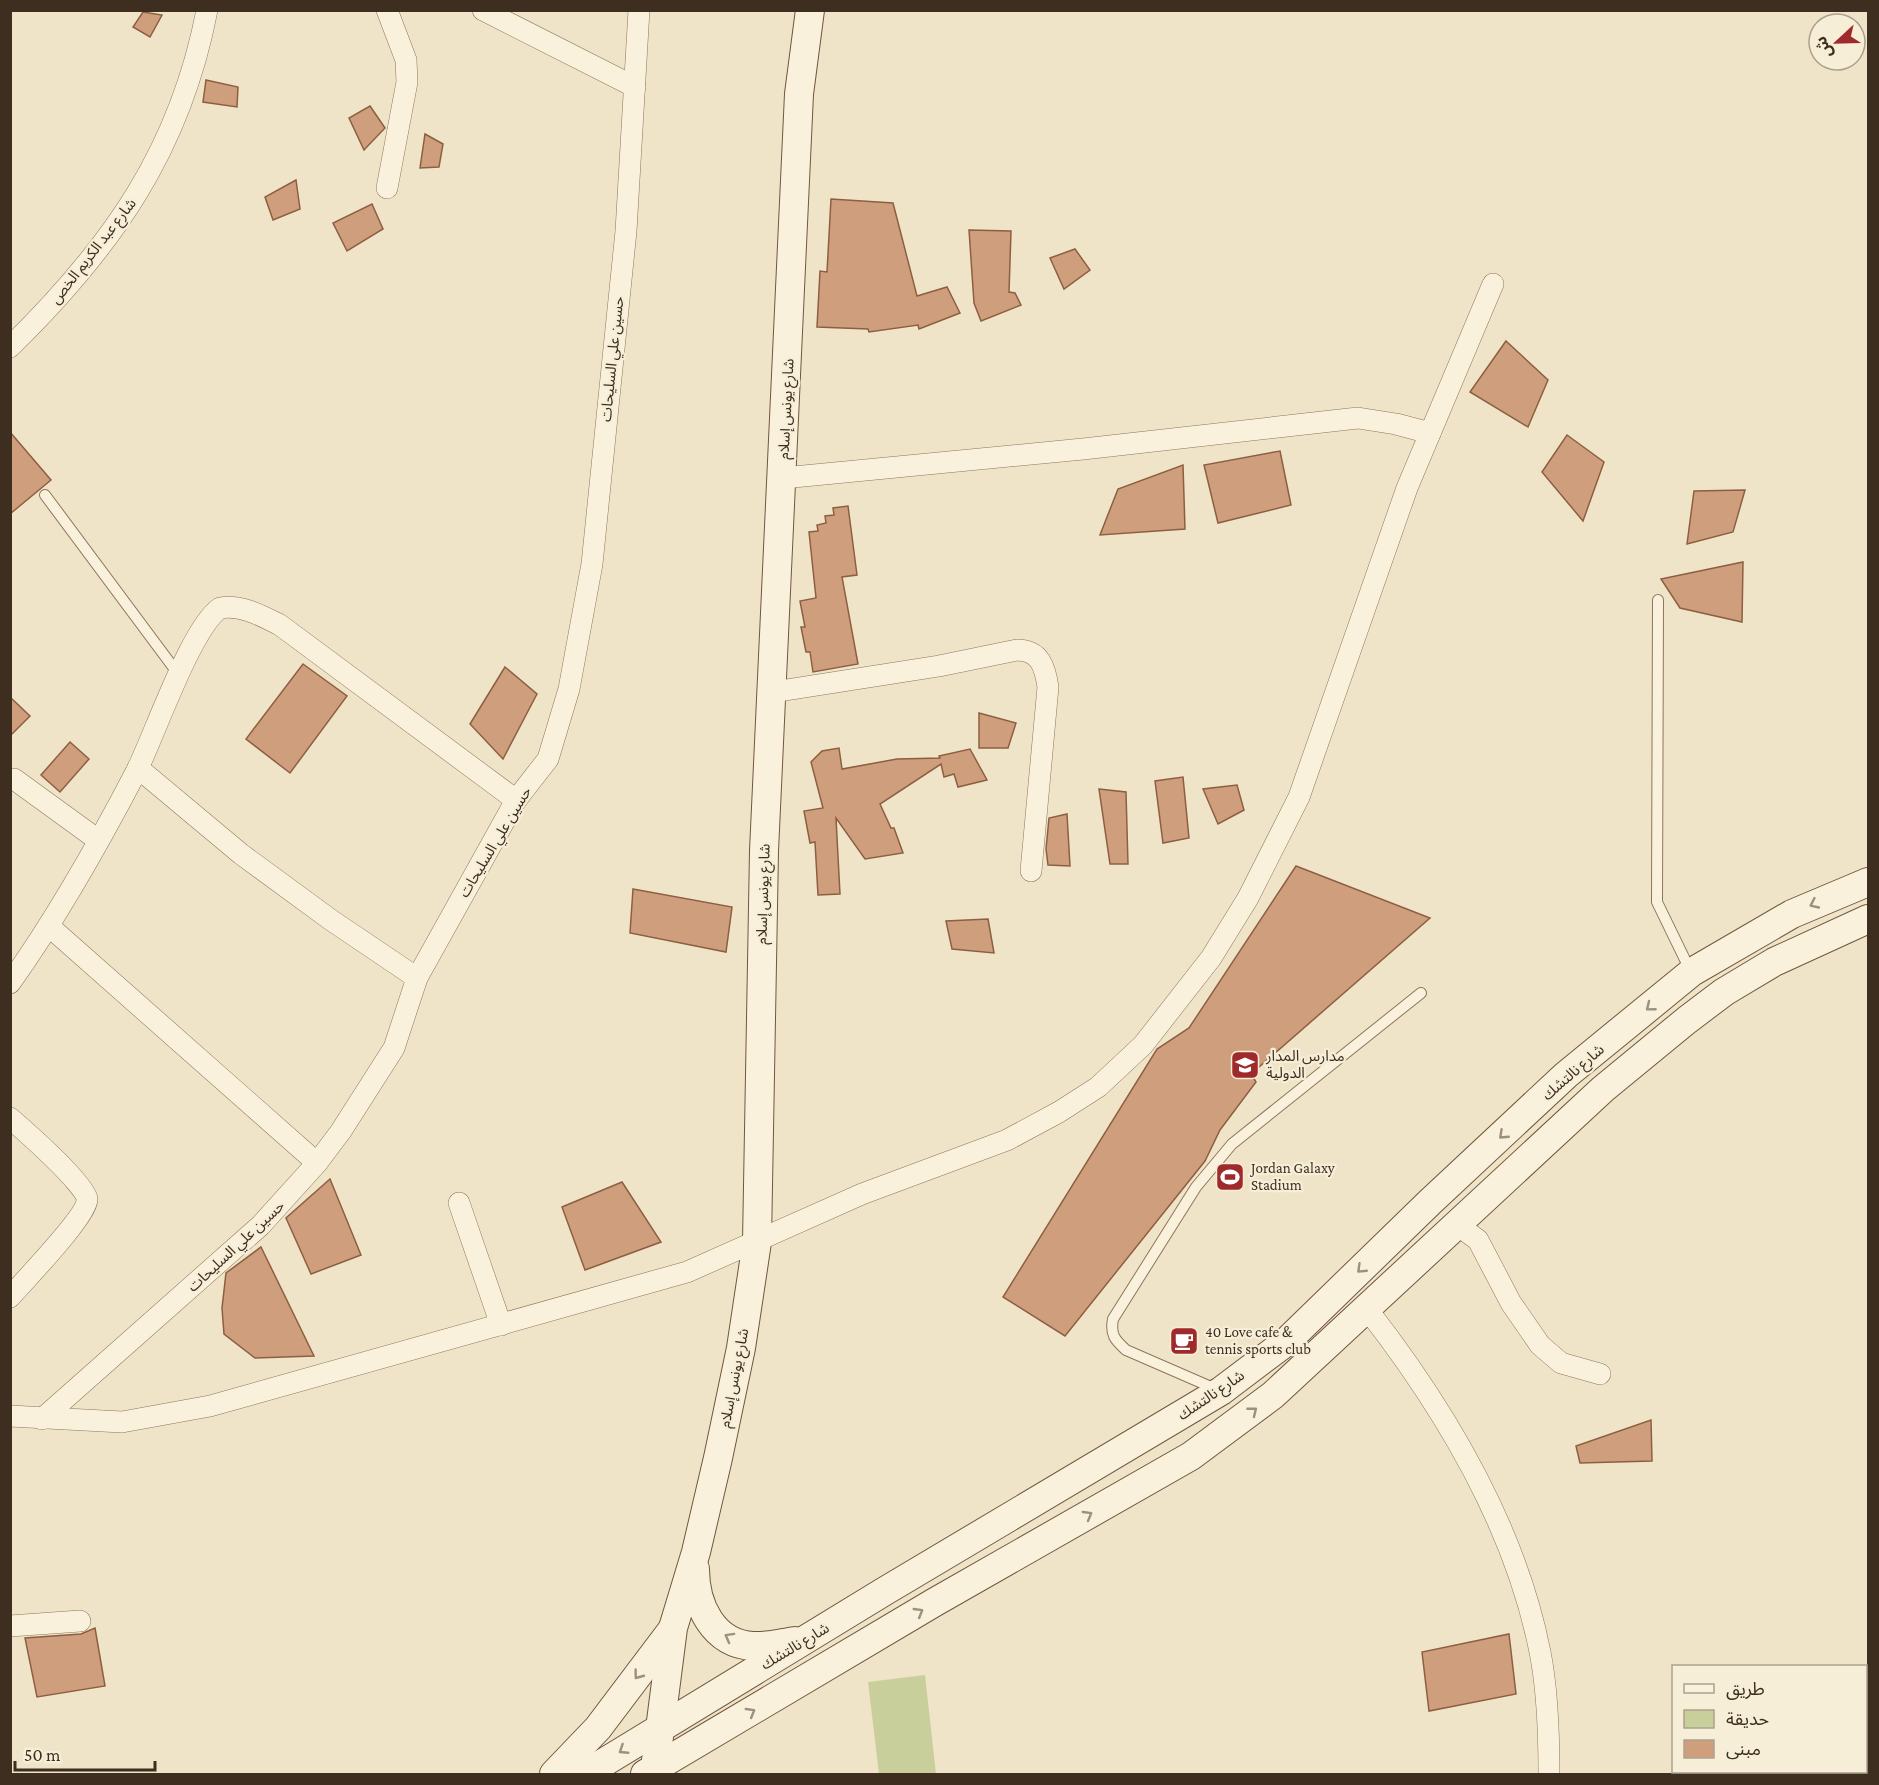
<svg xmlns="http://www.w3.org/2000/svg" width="1879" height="1785" viewBox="0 0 1879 1785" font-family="'Crimson Pro','Noto Sans Arabic',serif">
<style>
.green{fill:#c9cf9b}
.building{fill:#cf9f7d;stroke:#8d5f41;stroke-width:1.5}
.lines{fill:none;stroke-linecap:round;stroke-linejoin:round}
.lane-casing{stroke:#8d765c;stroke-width:12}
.street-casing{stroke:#8d765c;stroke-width:22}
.secondary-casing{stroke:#6f573f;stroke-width:30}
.lane{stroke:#faf1dc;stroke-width:10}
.street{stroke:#faf1dc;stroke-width:21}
.secondary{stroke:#faf1dc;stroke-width:28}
.oneway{stroke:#9c907e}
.labels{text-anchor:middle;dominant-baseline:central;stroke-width:4.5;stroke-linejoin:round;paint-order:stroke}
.street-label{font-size:15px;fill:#3d2e20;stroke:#f7eed8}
.poi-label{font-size:15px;fill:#3d2e20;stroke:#f7eed8;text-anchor:start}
</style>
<rect width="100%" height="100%" fill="#f0e4c8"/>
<path class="green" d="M925,1675L936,1774H879L868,1682Z"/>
<g class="building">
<path d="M143,12L162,15L150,37L133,27Z"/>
<path d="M206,80L238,87L237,107L203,102Z"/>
<path d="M370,106L385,128L364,150L349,118Z"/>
<path d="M425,134L443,144L439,167L420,168Z"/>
<path d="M296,180L300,209L273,220L265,197Z"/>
<path d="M831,199L893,203L917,296L947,287L960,313L919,329L918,325L869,332L868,329L817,327L820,271L827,272Z"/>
<path d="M372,204L383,229L347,251L333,223Z"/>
<path d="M969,230L1011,231L1009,292L1015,293L1021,305L981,321L974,303Z"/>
<path d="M1075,249L1090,270L1064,289L1050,258Z"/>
<path d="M1506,341L1548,380L1528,427L1470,392Z"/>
<path d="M10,432L51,480L10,514Z"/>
<path d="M1567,435L1604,462L1583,521L1542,472Z"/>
<path d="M1280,451L1291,505L1218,523L1204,465Z"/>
<path d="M1183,465L1185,529L1100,535L1118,489Z"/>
<path d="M1745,490L1733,532L1687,544L1694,491Z"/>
<path d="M848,506L857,575L842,577L858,664L813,672L810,652H806L801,627H805L800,601L816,598L809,532L818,531L817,525L826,523L825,516L834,515L833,508Z"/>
<path d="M1743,562L1742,622L1680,608L1661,579Z"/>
<path d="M303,664L347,696L290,773L246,739Z"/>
<path d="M505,667L537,694L503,759L470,724Z"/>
<path d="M10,697L30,716L10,736Z"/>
<path d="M979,713L1016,723L1008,748H979Z"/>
<path d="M70,742L89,759L60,792L41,775Z"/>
<path d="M839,748L842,769L897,759L940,758L939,756L970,749L987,780L958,787L954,774L944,777L941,764L880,804L891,828H894L903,853L865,859L836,818L840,894L818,895L815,842L810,843L804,811L823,808L811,762L822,751Z"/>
<path d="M1183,777L1189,838L1163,843L1155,781Z"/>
<path d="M1237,785L1244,810L1218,824L1203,789Z"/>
<path d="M1099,789L1126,792L1128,864H1110Z"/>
<path d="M1067,814L1070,866L1048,865L1046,849L1049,818Z"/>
<path d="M1296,866L1430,918L1251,1074L1256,1082L1220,1130L1205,1161L1065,1336L1003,1297L1157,1049L1189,1028Z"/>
<path d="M633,889L732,907L726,952L630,933Z"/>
<path d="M988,919L994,953L952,949L946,921Z"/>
<path d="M330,1179L361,1255L311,1274L286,1218Z"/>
<path d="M622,1182L661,1242L585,1270L562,1207Z"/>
<path d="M261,1247L314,1356L255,1358L224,1334L222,1308L226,1273Z"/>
<path d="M1651,1420L1652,1461L1580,1463L1576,1446Z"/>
<path d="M95,1628L105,1686L37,1697L25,1638L81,1634Z"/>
<path d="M1509,1634L1516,1694L1429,1711L1422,1652Z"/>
</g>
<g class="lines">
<g class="lane-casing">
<g id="lane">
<path d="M45,495L179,675"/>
<path d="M1658,600L1657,902L1691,972"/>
<path d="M1218,1390L1126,1350C1115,1340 1110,1335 1113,1319L1196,1187L1232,1144L1421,993"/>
</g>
</g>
<g class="street-casing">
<g id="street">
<path d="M483,10L635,87"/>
<path d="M387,188L407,82L406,60L387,10"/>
<path d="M10,347C111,248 180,151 207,10"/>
<path d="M783,478L1083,449L1358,418L1396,424L1430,433"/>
<path d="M773,692L939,666L1017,650C1040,650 1045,667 1048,687L1031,871"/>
<path d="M138,768L241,854L331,920L417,978"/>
<path d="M14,779L98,840"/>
<path d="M50,927L317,1163"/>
<path d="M10,983C58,916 99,843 137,770C155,734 191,628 220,608C241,604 262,616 280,625L516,800"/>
<path d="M10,1118C25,1131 85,1184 87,1199C88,1215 24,1281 10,1297"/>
<path d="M459,1203L501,1325"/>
<path d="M1456,1224L1478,1240L1511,1303L1540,1345L1561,1363L1600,1374"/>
<path d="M1367,1309C1445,1409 1515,1525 1540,1652C1548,1692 1549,1734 1549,1774"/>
<path d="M10,1416L122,1422L210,1406L687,1272L862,1194L1007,1140L1059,1112L1098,1087L1143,1045L1211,958L1248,898L1299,797L1407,488L1493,284"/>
<path d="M42,1419L261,1225L317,1163L341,1131L394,1048L417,978L516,800L548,759L569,689L592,564L626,231L639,10"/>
<path d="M10,1626L80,1621"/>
</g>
</g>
<g class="secondary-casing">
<g id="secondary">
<path d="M695,1569C695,1605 713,1644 753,1646C767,1647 781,1643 795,1641"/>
<path d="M655,1768L673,1628L696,1552L718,1458L741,1348L757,1242L764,851L799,94L810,10"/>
<path d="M554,1774L598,1728L672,1630"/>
<path d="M585,1774L885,1591L1221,1391L1286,1342L1430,1202L1566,1075L1692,972L1792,914L1868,882"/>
<path d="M645,1774L935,1602L1191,1456L1273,1395L1603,1089L1687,1020L1724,992L1774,962L1868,919"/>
</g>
</g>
<use href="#lane" class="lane"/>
<use href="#street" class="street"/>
<use href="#secondary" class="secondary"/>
</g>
<defs><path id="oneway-chevron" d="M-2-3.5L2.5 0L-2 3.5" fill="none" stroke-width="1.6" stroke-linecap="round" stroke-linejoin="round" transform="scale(1.5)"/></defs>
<g class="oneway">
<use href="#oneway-chevron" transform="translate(1814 904) rotate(155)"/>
<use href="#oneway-chevron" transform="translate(1650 1007) rotate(141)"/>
<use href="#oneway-chevron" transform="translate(1503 1135) rotate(137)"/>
<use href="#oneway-chevron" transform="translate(1361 1269) rotate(136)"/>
<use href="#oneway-chevron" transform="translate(1253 1411) rotate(-39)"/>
<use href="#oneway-chevron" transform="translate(1088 1515) rotate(-30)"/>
<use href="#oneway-chevron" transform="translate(919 1612) rotate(-31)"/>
<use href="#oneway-chevron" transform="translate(729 1637) rotate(-151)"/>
<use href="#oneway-chevron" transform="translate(638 1675) rotate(127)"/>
<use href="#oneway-chevron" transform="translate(751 1712) rotate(-31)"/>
<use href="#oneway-chevron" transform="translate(623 1750) rotate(147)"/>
</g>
<defs>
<g id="school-square" transform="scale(1.5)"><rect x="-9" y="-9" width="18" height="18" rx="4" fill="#9e2a2b" stroke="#f7eed8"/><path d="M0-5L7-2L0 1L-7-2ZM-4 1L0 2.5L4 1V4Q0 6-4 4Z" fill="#fff"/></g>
<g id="stadium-square" transform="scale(1.5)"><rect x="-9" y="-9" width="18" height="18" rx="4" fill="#9e2a2b" stroke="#f7eed8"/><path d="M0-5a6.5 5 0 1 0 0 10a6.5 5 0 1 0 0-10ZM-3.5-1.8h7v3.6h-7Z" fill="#fff"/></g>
<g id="cafe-square" transform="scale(1.5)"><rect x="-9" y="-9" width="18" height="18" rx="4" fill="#9e2a2b" stroke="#f7eed8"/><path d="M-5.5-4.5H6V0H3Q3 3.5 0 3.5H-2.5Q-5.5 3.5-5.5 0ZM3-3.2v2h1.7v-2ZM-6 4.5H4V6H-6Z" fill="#fff"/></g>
</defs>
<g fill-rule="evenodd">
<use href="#school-square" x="1245" y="1065"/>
<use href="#stadium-square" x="1230" y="1177"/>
<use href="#cafe-square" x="1184" y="1341"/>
</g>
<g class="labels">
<g class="street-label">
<text transform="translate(93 251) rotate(-52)">شارع عبد الكريم الخص</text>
<text transform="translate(612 359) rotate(-84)">حسين علي السليحات</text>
<text transform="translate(786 409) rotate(-87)">شارع يونس إسلام</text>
<text transform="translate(495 842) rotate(-59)">حسين علي السليحات</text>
<text transform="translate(763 894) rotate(-88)">شارع يونس إسلام</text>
<text transform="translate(1573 1072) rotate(-41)">شارع نالتشك</text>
<text transform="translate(236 1246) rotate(-43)">حسين علي السليحات</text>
<text transform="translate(734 1378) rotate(-79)">شارع يونس إسلام</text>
<text transform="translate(1211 1395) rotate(-34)">شارع نالتشك</text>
<text transform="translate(795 1646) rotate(-31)">شارع نالتشك</text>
</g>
<g class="poi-label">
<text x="1266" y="1056">مدارس المدار<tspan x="1266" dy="17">الدولية</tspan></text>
<text x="1251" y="1168">Jordan Galaxy<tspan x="1251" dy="17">Stadium</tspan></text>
<text x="1205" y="1332">40 Love cafe &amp;<tspan x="1205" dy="17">tennis sports club</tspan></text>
</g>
</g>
<rect width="1879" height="1785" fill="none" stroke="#3d2e20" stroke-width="24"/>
<rect x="1672" y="1665" width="195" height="108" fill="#f7eed8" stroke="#ada18e" stroke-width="1.5"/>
<rect x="1684" y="1684" width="30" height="9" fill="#faf1dc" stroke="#ada18e" stroke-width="1.5"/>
<text x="1726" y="1695" font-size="18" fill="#3d2e20">طريق</text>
<rect x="1684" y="1710" width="30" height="18" fill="#c9cf9b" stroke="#ada18e" stroke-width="1.5"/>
<text x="1726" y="1725" font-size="18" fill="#3d2e20">حديقة</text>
<rect x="1684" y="1740" width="30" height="18" fill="#cf9f7d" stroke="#ada18e" stroke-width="1.5"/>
<text x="1726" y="1755" font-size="18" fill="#3d2e20">مبنى</text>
<g transform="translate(1837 42) rotate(248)"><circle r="28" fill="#f7eed8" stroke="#ada18e" stroke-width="1.5"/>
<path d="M0-4.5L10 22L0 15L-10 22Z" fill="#9e2a2b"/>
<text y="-9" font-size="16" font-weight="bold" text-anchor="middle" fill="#3d2e20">ش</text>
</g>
<path d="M15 1761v9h140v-9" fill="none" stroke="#3d2e20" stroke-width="3"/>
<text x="24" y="1761" font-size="18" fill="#3d2e20" stroke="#f7eed8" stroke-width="4.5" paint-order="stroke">50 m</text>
</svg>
